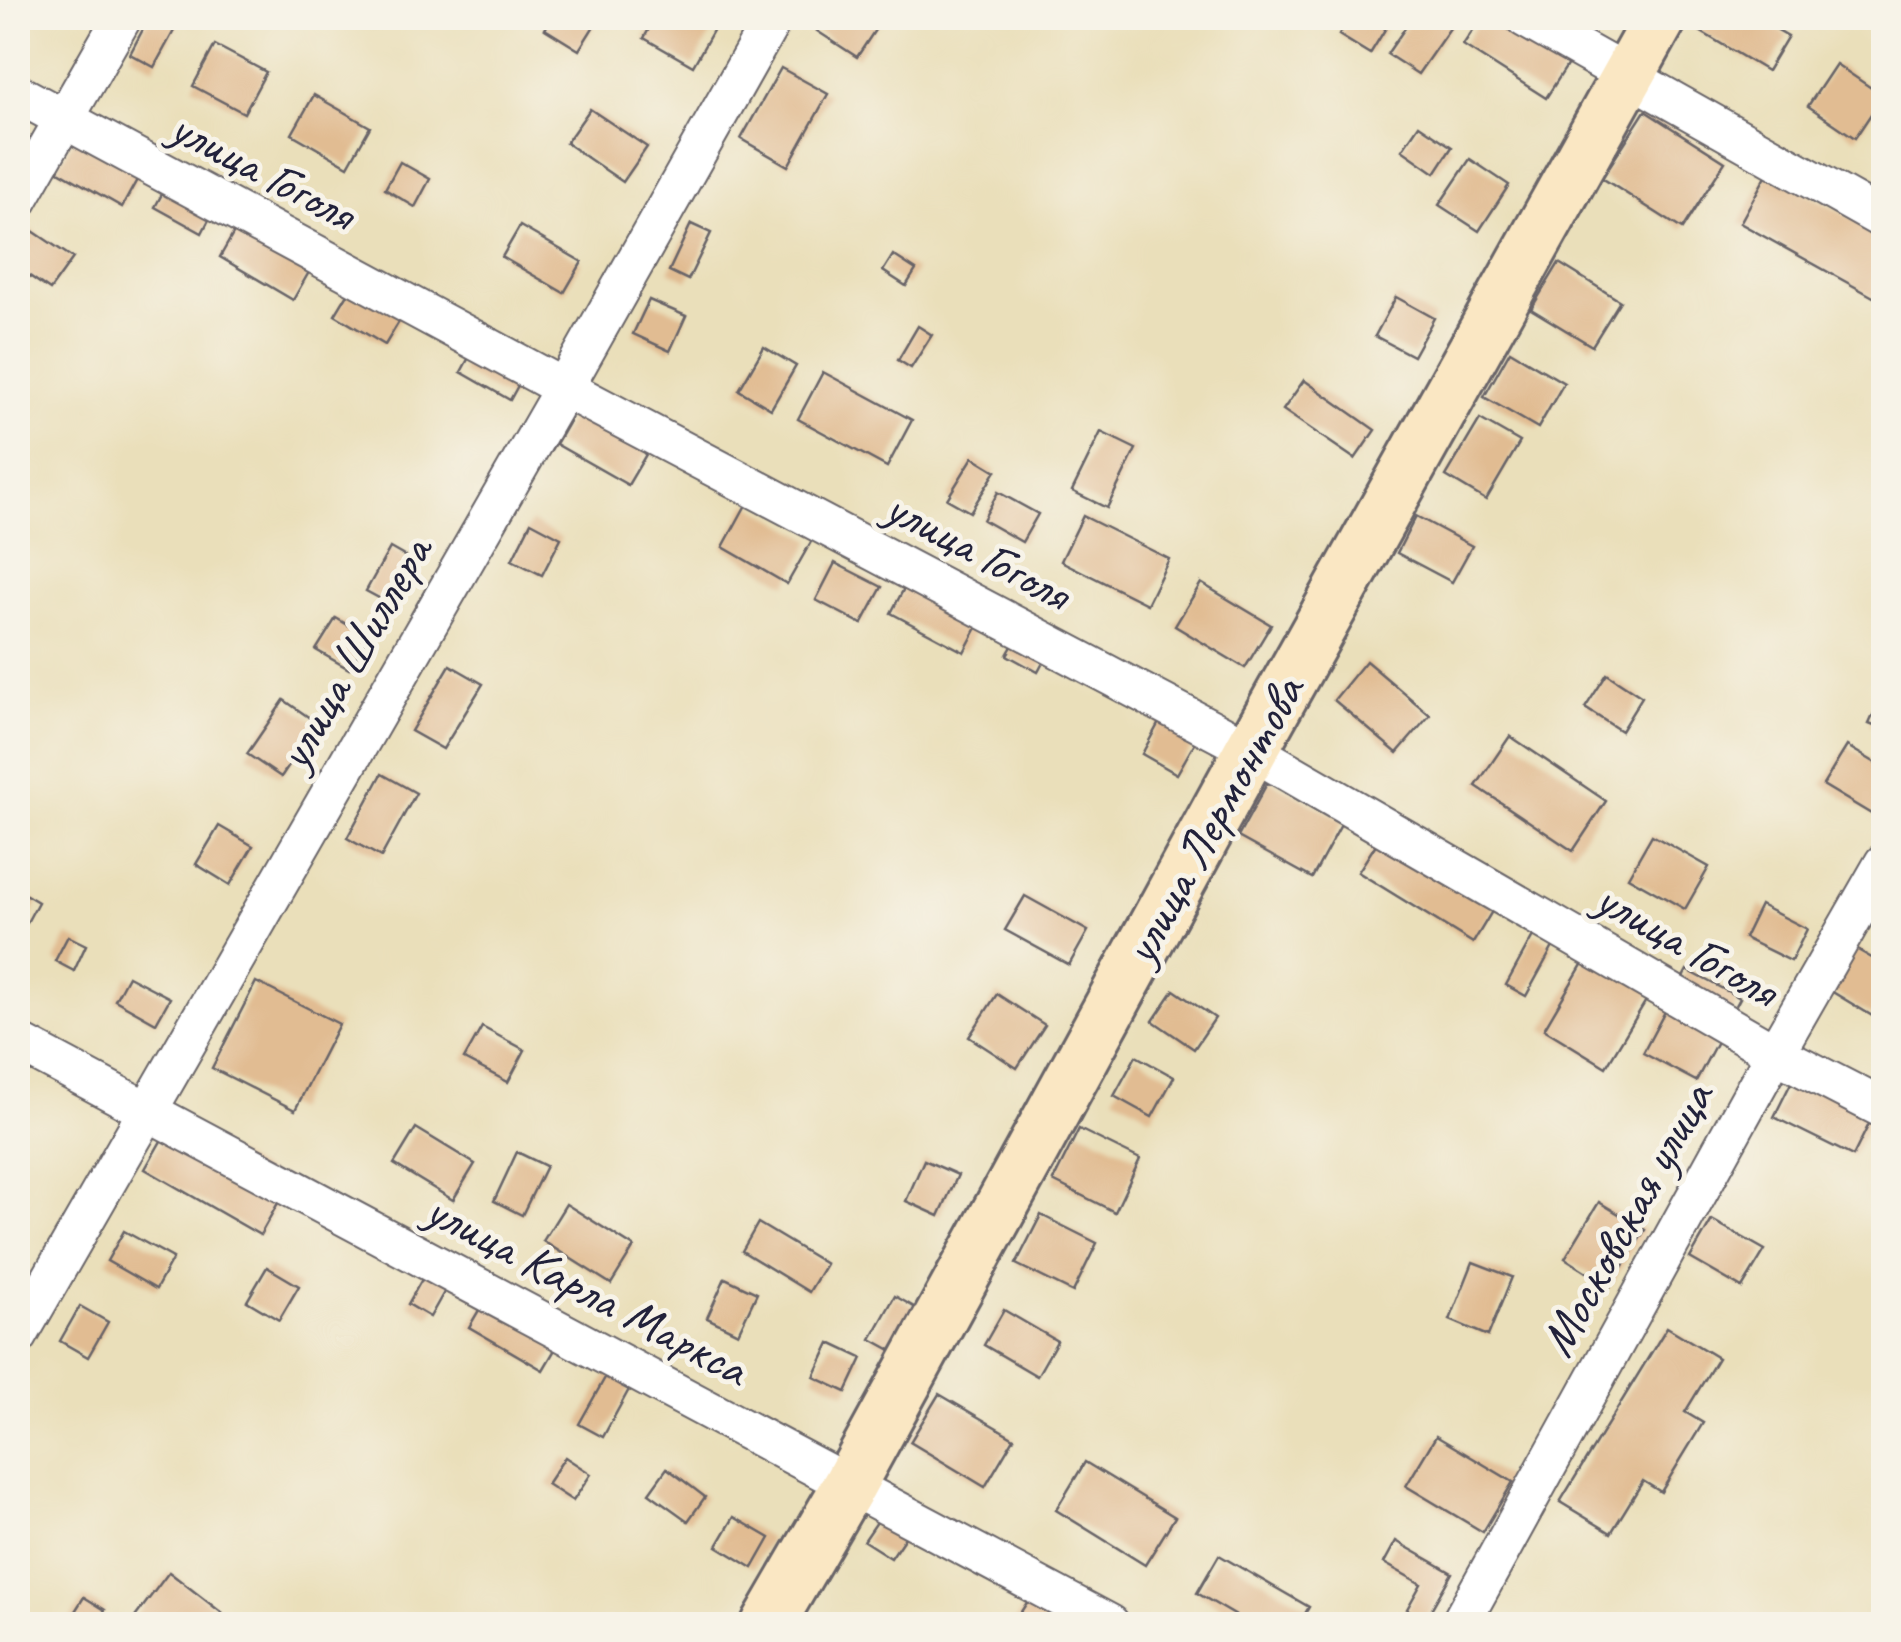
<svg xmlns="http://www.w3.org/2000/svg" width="1901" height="1642" viewBox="0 0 1901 1642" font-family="Caveat,sans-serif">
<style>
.building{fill:#e1bc92}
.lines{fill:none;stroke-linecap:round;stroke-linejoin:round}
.street-casing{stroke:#686467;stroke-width:42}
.secondary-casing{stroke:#686467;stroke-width:58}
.street{stroke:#fff;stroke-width:38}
.secondary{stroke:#fae7c3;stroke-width:52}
.labels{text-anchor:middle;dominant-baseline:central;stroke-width:10;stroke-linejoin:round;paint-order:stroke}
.street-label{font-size:50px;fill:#22223b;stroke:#f7f3e8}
</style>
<rect width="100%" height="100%" fill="#f7f3e8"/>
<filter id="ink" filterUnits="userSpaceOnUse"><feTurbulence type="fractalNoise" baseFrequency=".01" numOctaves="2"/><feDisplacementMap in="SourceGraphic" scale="20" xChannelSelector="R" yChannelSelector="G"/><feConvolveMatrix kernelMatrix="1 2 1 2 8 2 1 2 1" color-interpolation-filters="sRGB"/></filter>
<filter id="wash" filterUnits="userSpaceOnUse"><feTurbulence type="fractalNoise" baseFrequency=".0048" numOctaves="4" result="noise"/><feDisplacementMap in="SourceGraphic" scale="40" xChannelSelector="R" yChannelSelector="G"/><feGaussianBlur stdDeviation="2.25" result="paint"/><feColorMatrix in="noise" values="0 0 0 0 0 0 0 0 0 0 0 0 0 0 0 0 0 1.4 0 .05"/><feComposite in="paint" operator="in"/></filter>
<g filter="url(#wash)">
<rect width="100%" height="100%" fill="#eadfba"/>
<g id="blocks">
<g class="building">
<path d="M149,18H181L154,67L130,54Z"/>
<path d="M552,18H581L594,26L579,50L545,29Z"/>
<path d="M655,18H720L693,66L644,38Z"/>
<path d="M826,18H883L857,57L817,31Z"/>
<path d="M1350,18H1392L1370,54L1339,35Z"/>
<path d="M1412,18H1457L1418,74L1387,54Z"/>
<path d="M1481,18H1494L1568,64L1546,98L1463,45Z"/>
<path d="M1705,18H1757L1788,36L1767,71L1698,30Z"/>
<path d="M215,45L266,72L244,113L193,86Z"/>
<path d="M1836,64L1883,96L1855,138L1808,106Z"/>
<path d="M781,68L828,94L788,166L741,139Z"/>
<path d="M314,95L370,127L348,166L292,134Z"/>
<path d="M590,109L647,147L623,182L566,143Z"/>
<path d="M1645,111L1725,162L1682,229L1602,178Z"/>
<path d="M1419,125L1452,147L1435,173L1402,150Z"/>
<path d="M78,131L144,167L122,207L57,170Z"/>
<path d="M1470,159L1509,185L1479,231L1439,205Z"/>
<path d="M400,162L430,179L415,207L385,189Z"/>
<path d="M1768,172L1884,236V303L1740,223Z"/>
<path d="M168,183L215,208L202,233L155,207Z"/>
<path d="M240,222L313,265L293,300L220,257Z"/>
<path d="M691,224L711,233L688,280L669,271Z"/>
<path d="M24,225L73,258L50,290L18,268V234Z"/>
<path d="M520,226L582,262L564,293L502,257Z"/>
<path d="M893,255L916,270L906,286L883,271Z"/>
<path d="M1559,263L1620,301L1592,346L1531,309Z"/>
<path d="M355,282L405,312L385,345L335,315Z"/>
<path d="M1396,297L1434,318L1413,356L1375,336Z"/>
<path d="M649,300L686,316L670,351L633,334Z"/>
<path d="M918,326L932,335L911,368L898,360Z"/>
<path d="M478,341L527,369L510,400L461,372Z"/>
<path d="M764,347L796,366L771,409L739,390Z"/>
<path d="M1510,351L1564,383L1538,428L1484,397Z"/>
<path d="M823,372L912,420L887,467L798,419Z"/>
<path d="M1304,380L1375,430L1355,459L1283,410Z"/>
<path d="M579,404L651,446L628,485L556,444Z"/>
<path d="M1480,419L1520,442L1486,500L1446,476Z"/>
<path d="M1101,432L1136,449L1107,508L1072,491Z"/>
<path d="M973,457L996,471L970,512L947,499Z"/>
<path d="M998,492L1038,514L1022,542L983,520Z"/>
<path d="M747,503L812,540L787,584L723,547Z"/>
<path d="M1083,516L1169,559L1147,604L1061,561Z"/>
<path d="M1416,516L1472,546L1452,582L1397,553Z"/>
<path d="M531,522L561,538L542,575L512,560Z"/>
<path d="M390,548L418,564L394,606L366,591Z"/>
<path d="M835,563L882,587L862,624L816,600Z"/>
<path d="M908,581L981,620L964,652L891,613Z"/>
<path d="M1201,583L1271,625L1245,668L1175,626Z"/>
<path d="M336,618L368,637L349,669L316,650Z"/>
<path d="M1022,629L1052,646L1038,672L1007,655Z"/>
<path d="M1366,661L1430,715L1397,753L1334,700Z"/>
<path d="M450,665L483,684L443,749L411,731Z"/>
<path d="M1607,674L1642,697L1621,731L1585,708Z"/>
<path d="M1884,691V730L1869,724Z"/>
<path d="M284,700L317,723L281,777L247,754Z"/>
<path d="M1162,717L1198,737L1177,774L1142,754Z"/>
<path d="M1510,736L1606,801L1573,851L1476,786Z"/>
<path d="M1847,746L1884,768V798L1873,815L1823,785Z"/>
<path d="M382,774L416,793L381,857L347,838Z"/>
<path d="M1269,780L1343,821L1312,878L1238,837Z"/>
<path d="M219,826L253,846L230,885L196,864Z"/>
<path d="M1652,835L1709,867L1685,909L1628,877Z"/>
<path d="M1380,838L1494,908L1473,943L1358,872Z"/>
<path d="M18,890L38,902L18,939Z"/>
<path d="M1025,896L1088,931L1069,965L1005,930Z"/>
<path d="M1760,905L1807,929L1791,961L1744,938Z"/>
<path d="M1534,934L1554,945L1526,996L1506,985Z"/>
<path d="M68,936L86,945L74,971L55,961Z"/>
<path d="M1596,941L1659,979L1606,1067L1544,1029Z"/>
<path d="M1856,949L1884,965V1023L1831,991Z"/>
<path d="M1687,970L1740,998L1696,1081L1643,1053Z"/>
<path d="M128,976L170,998L156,1023L115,1000Z"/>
<path d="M256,982L339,1024L295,1110L212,1068Z"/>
<path d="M1174,990L1215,1018L1194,1049L1153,1021Z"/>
<path d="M997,994L1045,1025L1017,1068L969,1037Z"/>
<path d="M482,1027L525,1050L508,1082L464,1059Z"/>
<path d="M1136,1056L1174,1077L1152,1117L1114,1096Z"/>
<path d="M1798,1069L1877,1108L1853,1156L1774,1117Z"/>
<path d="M173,1120L288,1185L260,1235L145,1169Z"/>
<path d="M416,1128L475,1164L453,1200L394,1164Z"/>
<path d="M1079,1129L1140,1159L1115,1212L1053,1181Z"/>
<path d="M517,1152L546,1166L522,1215L494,1201Z"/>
<path d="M924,1160L958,1175L939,1216L906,1201Z"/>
<path d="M1599,1202L1645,1230L1610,1287L1565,1258Z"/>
<path d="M566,1204L634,1247L611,1284L543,1241Z"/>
<path d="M1041,1215L1097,1243L1073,1292L1016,1264Z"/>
<path d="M1712,1220L1765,1250L1742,1288L1690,1258Z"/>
<path d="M758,1223L826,1264L809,1292L742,1251Z"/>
<path d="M124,1231L173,1258L156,1289L107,1261Z"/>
<path d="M435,1256L457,1269L430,1317L408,1304Z"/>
<path d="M1473,1262L1512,1277L1488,1336L1450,1320Z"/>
<path d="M267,1267L299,1286L279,1320L247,1301Z"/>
<path d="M725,1278L757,1293L738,1333L707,1318Z"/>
<path d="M489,1293L563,1336L543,1370L469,1327Z"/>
<path d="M895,1296L926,1314L902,1356L871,1339Z"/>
<path d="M80,1306L108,1322L88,1357L60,1341Z"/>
<path d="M1004,1310L1057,1341L1037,1376L984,1345Z"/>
<path d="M1667,1327L1718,1358L1685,1412L1703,1423L1661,1492L1643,1481L1611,1533L1560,1502Z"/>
<path d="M830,1343L862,1358L846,1392L814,1377Z"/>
<path d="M615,1360L638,1373L603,1437L579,1424Z"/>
<path d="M939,1394L1014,1438L985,1487L910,1442Z"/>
<path d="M1436,1436L1513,1482L1483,1532L1406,1486Z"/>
<path d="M565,1457L591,1474L573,1501L547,1484Z"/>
<path d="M1085,1462L1175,1517L1145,1565L1056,1510Z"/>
<path d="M667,1468L705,1497L688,1521L649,1493Z"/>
<path d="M892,1500L918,1518L891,1558L864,1541Z"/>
<path d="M734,1517L770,1538L753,1568L717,1546Z"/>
<path d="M1396,1541L1452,1573L1425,1620L1407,1609L1421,1584L1384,1563Z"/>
<path d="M1219,1555L1309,1607L1299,1624H1250L1197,1593Z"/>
<path d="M169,1572L222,1613L213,1624H138L133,1620Z"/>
<path d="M1039,1584L1075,1607L1064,1624H1013Z"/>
<path d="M84,1597L105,1610L96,1624H67Z"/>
</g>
</g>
</g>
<g filter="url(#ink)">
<use href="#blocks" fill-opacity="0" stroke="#686467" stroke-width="2.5"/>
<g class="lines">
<g class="street-casing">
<g id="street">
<path d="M1525,18L1884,220"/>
<path d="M18,94L564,388L1251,750L1775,1053L1884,1109"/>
<path d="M18,200L122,18"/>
<path d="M18,1042L1110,1624"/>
<path d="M18,1336L564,388L773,18"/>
<path d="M1460,1624L1775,1053L1884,863"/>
</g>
</g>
<g class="secondary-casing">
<path id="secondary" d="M768,1624L849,1485L1251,750L1660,18"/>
</g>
<use href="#street" class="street"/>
<use href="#secondary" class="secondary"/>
</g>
</g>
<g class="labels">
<g class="street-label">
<text transform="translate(263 170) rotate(28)">улица Гоголя</text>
<text transform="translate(978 550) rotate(28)">улица Гоголя</text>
<text transform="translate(354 653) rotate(-60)">улица Шиллера</text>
<text transform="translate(1213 820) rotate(-61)">улица Лермонтова</text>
<text transform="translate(1687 944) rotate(30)">улица Гоголя</text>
<text transform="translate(1626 1219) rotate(-61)">Московская улица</text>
<text transform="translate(587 1289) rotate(28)">улица Карла Маркса</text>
</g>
</g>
<rect width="1901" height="1642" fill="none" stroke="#f7f3e8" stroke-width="60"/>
</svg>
